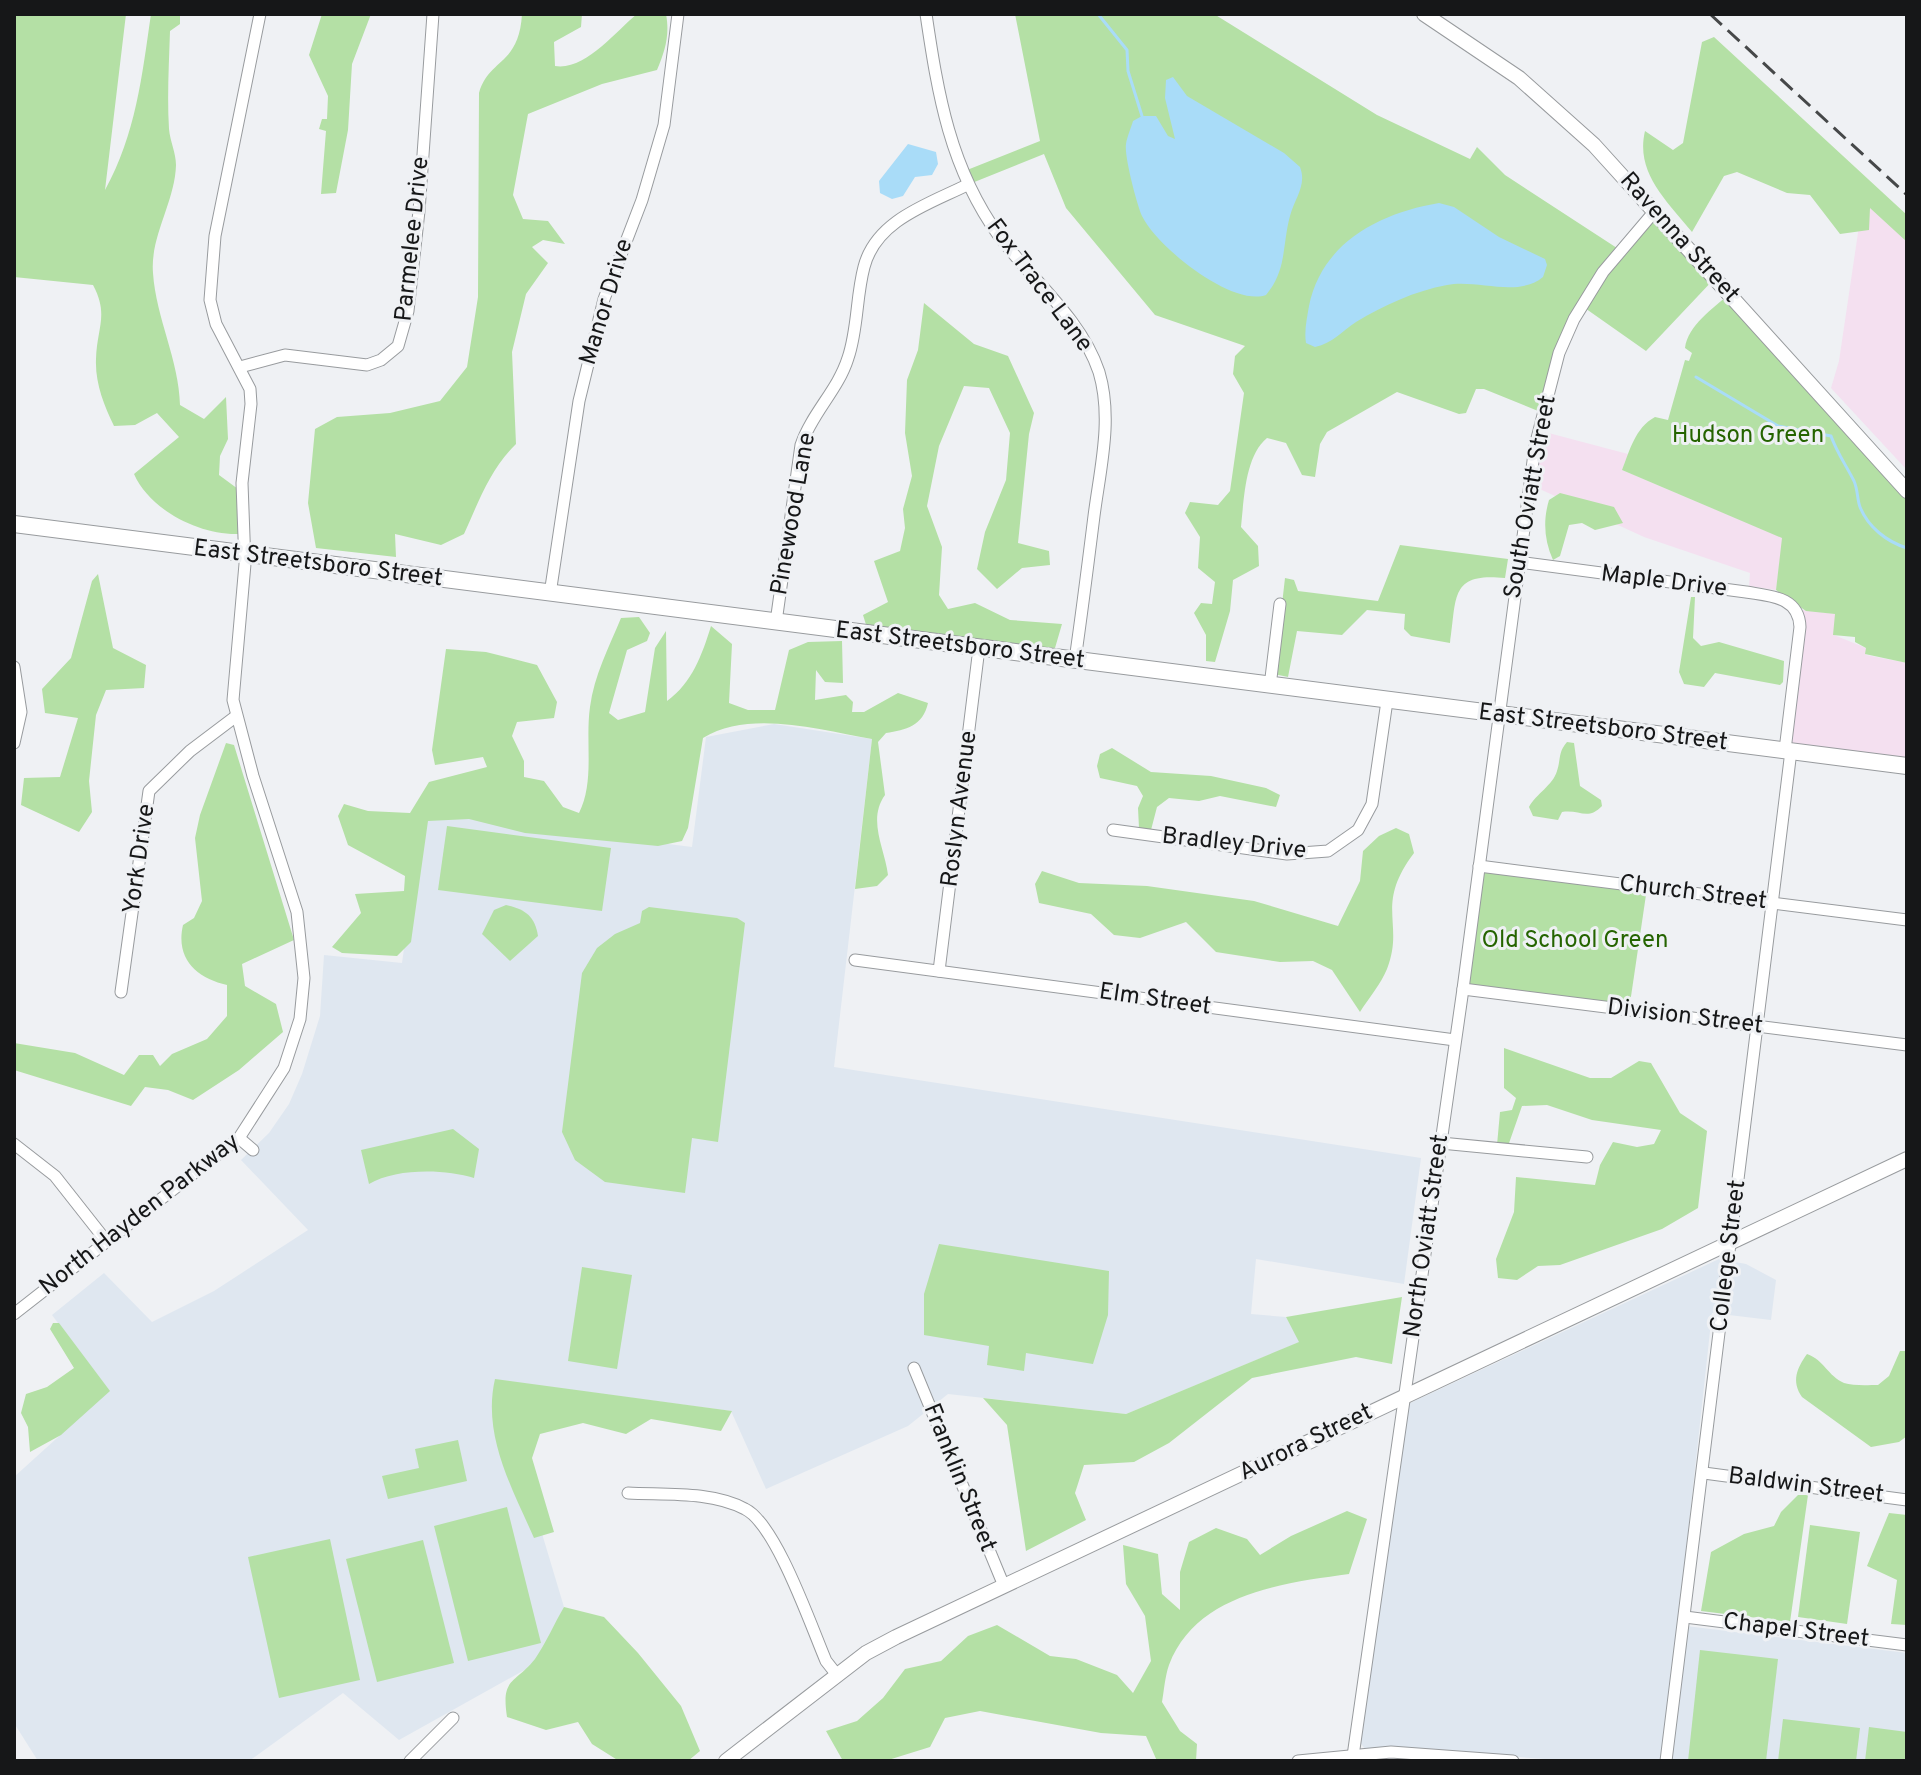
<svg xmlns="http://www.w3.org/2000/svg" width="1921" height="1775" viewBox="0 0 1921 1775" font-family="Overpass,sans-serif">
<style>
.commercial{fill:#f4e0f0}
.built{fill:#dfe7f0}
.green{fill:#b4e0a5}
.water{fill:#a9dcf8}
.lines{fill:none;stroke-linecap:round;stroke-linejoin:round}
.stream{stroke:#a9dcf8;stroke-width:3}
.minor-casing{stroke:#989b9e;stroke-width:13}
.tertiary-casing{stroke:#989b9e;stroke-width:16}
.secondary-casing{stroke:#989b9e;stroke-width:18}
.minor{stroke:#fff;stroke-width:11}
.tertiary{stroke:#fff;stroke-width:14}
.secondary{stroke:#fff;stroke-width:16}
.rail{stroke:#464849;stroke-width:3;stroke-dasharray:16 8;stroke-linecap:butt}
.labels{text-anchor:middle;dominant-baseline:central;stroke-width:6;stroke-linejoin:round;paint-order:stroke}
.street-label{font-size:24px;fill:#161718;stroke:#eff1f4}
.park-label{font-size:24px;fill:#256400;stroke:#eff1f4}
</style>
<rect width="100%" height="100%" fill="#eff1f4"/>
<g class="commercial">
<path d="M1863,199L1907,242V470L1831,388L1839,361Z"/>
<path d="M1541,431L1628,454L1622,470L1783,538L1776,590L1749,586L1750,573L1644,537L1531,485Z"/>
<path d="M1803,610L1836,614L1834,635L1866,648V655L1907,663V765L1789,748Z"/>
</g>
<g class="built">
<path d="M774,724L872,739L834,1067L1421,1158L1404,1284L1256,1259L1251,1314L1286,1317L1300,1342L1126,1414L948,1394L908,1426L766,1489L731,1411L496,1380L564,1607L537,1663L399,1740L343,1693L249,1761H38L14,1723V1477L109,1391L52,1315L104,1273L152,1322L214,1291L308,1230L241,1160L269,1133L289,1104L302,1074L320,1016L324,955L402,963L423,813L692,847L706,737Z"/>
<path d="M1719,1259L1746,1264L1776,1280L1771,1320L1712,1313L1678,1625L1907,1653V1761H1573L1395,1748L1365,1749L1359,1741L1408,1404Z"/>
</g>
<g class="green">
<path d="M14,14H126L105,190C136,134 142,76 151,14H180V24L170,31C169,63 167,97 169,129C170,141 176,153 176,165C175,202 150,236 153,273C156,318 179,360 180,405L204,419L226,397L228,439L220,456L219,475L238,489V534C199,535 150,510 134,474L179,437L157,413L135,425L114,426C104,405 95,383 96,359C97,327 109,315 93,285L14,277Z"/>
<path d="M322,14H371L352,64L348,130L336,193L321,194L326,131L319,129L322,119H327L328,96L309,55Z"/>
<path d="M522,14H582L581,27L554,42L555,66C585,71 616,31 637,14H666C670,35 665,51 657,70L602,84L528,114L513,195L523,219L548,221L565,244L543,240L532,247L548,263L526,294L512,352L516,444C490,469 479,501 464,534L441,545L395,534L396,557L316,548L308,503L315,429L337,417L390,413L440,401L467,367L478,297L479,93C489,58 519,66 522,14Z"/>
<path d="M1015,14H1214L1377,115L1470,159L1477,147L1505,175L1620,250L1654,212L1715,278L1646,351L1582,306L1543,413L1484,389H1476L1466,413L1459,414L1397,392L1327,432L1320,444L1315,477L1302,475L1286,443L1267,438C1245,456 1244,499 1241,527L1258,546L1259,566L1233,580L1230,611L1215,662L1206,661V635L1194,613L1201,603L1212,604L1215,582L1198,568L1200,537L1185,513L1190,502L1218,505L1230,491L1244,393L1233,374L1235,356L1245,346L1155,315L1066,208L1044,154L967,185L962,172L1040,141Z"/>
<path d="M1714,37L1907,215V242L1870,208L1869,230L1840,234L1810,195L1787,193L1737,172L1724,176L1692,232C1667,201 1635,173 1645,131L1673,150L1683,143L1702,42Z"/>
<path d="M1729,294L1907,491V663L1865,654L1866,648L1855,642V637L1833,635L1835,614L1806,611L1776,590L1782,538L1622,470C1630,450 1635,428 1655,417L1668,420L1685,360L1689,361L1692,353L1685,348C1688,325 1713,309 1729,294Z"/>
<path d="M924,303L974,344L1008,356L1034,413L1029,434L1018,543L1049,551L1050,565L1022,568L997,589L977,569L985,532L1006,480L1010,433L989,388L964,386L939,446L927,506L942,547L939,595L948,609L975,603L1010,620L1062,624L1055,648L868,631L863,615L888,602L874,561L900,551L905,528L903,509L912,476L905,433L907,380L918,350Z"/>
<path d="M1560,493L1614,507L1623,523L1595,530L1582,523L1569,525L1560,556L1553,560C1544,540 1543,520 1549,500Z"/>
<path d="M1400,545L1508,559L1505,578C1449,572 1457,598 1450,643L1411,636L1404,629L1405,614L1367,610L1342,635L1297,631L1288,677L1274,674L1285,578L1294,580L1298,591L1378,601Z"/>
<path d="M98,574L113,648L146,665L144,688L106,690L96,715L89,781L92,812L79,832L21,805L24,778L60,777L78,718L45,713L42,689L71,658L92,581Z"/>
<path d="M1691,597H1695L1693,638L1701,646L1719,642L1784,661L1783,682L1780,685L1715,673L1704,687L1684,684L1679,672Z"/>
<path d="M639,617L650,633L647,641L627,650L609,713L618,720L645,712L655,648L666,631L667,701C692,683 702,655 711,626L732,644L729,703L748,710H775L789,650L808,642L842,641L843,683L825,682L816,670L815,700L846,695L853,702L852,712H864L898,693L928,703C923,726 906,730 886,733L878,742L885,795C867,820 885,849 888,875L877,886L855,889L872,739C820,730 750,709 703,738L688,828L682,841L658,846L525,833L469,819L428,821L411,942L397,956L342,953L332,947L361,913L355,894L404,891L405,876L348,845L338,816L344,804L368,811L410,813L429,782L487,767L483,757L435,765L432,750L446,649L486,652L537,665L557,702L554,718L517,722L512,736L524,761V777L544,781L563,807L579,813C595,781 585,742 590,707C594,676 609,647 621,618Z"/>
<path d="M1567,742L1574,743L1580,786L1601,800L1602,806C1588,821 1579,809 1562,812L1558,820L1533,816L1529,807C1536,794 1553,785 1557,771C1561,759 1558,752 1567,742Z"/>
<path d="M226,743L234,745L294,940L242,964L245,986L276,1004L283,1032L239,1070L193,1100L168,1090L145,1087L131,1106L14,1070V1043L75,1053L124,1075L139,1055H153L160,1066L172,1054L207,1039L227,1016V985C198,978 175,960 183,925L194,918L202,901L195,838L200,815Z"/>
<path d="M1112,748L1151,772L1211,776L1266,788L1280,795L1276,807L1220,796L1199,801L1169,798L1157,807L1151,830L1139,828L1138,808L1143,796L1137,786L1100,778L1097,766L1100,754Z"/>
<path d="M447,826L611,848L602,911L438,890Z"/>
<path d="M1396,828L1409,834L1414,853C1374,906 1405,923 1387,969C1381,984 1368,999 1360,1012L1332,970L1313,961L1280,962L1216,952L1186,922L1140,938L1114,935L1091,914L1039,903L1035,884L1042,871L1079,883L1147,886L1254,901L1338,926L1360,881L1363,851L1379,836Z"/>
<path d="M1479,866L1647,888L1629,1010L1463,989Z"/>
<path d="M506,905C525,909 535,916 538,936L510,961L482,934L494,910Z"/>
<path d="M649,907L737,918L745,923L718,1142L692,1138L685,1193L605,1182L575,1160L562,1132L582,973L597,948L615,934L640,923L642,911Z"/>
<path d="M1504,1048L1590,1078H1611L1639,1061L1651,1063L1680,1113L1707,1131L1698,1208L1662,1229L1560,1265L1538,1266L1517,1280L1498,1278L1496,1259L1514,1212L1516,1177L1595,1185L1600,1165L1613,1142L1637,1147L1654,1144L1661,1130L1592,1120L1547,1105L1522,1106L1508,1146L1497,1145L1500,1112L1512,1110L1516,1098L1504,1088Z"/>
<path d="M453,1129L479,1149L474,1178C445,1169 396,1168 369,1184L361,1150Z"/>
<path d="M939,1244L1109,1271L1108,1315L1093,1364L1026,1353L1024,1371L987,1365L989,1346L924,1335V1294Z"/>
<path d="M582,1267L632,1275L617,1369L568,1361Z"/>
<path d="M1402,1297L1392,1364L1356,1357L1252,1378L1169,1443L1134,1462L1084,1465L1075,1493L1086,1520L1026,1551L1007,1425L983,1398L1126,1414L1299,1342L1286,1317Z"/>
<path d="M53,1323H59L110,1391L61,1435L30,1452L28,1427L21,1413L26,1394L47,1387L74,1368L50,1329Z"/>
<path d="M1900,1351H1907V1436L1899,1442L1871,1447L1802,1397C1791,1381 1797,1368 1807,1354C1824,1360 1828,1376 1844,1383C1853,1386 1868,1385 1878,1385L1889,1376Z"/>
<path d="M495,1379L732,1411L721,1431L651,1419L626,1434L583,1423L540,1434L532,1458L554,1532L534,1538C512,1488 482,1435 495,1379Z"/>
<path d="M458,1440L467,1481L388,1499L382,1476L419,1468L415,1449Z"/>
<path d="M1798,1495H1808L1790,1622L1701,1611L1711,1552L1744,1534L1774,1526L1781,1512Z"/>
<path d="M507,1507L541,1643L468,1661L434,1526Z"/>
<path d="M1347,1511L1367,1519L1349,1574C1284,1583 1196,1593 1169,1665C1165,1676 1164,1691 1162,1702L1180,1731L1197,1744L1196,1761H1157L1146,1736L1101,1733L980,1711L945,1718L930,1747L885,1761H843L826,1731L857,1721L883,1698L905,1669L941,1661L968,1636L997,1625L1050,1656L1076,1659L1117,1675L1133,1693L1151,1661L1145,1616L1126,1584L1123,1545L1158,1554L1162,1594L1180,1610V1572L1189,1542L1216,1528L1247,1539L1260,1555L1291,1536Z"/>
<path d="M1889,1513L1907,1515V1625L1891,1624L1897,1580L1867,1566Z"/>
<path d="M1810,1525L1860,1532L1847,1624L1798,1617Z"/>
<path d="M330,1539L360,1680L279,1698L248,1557Z"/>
<path d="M423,1540L454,1663L377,1682L346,1559Z"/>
<path d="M564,1607L604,1617L638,1653L681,1706L700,1751L688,1761H619L592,1744L578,1722L546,1730L507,1717C501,1677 514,1685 535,1659C546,1643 554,1624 564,1607Z"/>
<path d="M1700,1650L1778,1659L1766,1761H1688Z"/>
<path d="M1783,1719L1860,1728L1856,1761H1778Z"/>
<path d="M1869,1727L1907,1732V1761H1865Z"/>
</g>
<g class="water">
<path d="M1173,77L1187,96L1284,153L1300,167C1307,185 1295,198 1290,216C1282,246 1287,270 1266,295C1232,307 1157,247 1142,216C1137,205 1124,156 1126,144C1127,137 1131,128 1133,121L1142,116H1156L1168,136L1175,139L1165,98L1166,80Z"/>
<path d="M908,144L936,152L938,164L932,175L915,177L903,196L892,199L880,193L879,181Z"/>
<path d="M1439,203L1454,207L1499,237L1545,259L1547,265L1543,277C1518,298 1477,279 1447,285C1415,291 1384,305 1356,322C1341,332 1333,343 1315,347L1306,343C1304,331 1307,318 1309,306C1322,242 1380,213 1439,203Z"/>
</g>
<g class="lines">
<g class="stream">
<path d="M1098,14L1127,50L1128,71L1142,116"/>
<path d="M1696,377L1778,426L1831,436C1837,453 1846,465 1854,481C1858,490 1857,499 1860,507C1868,527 1887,542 1907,548"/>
</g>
<g class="minor-casing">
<g id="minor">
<path d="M926,14C938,95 950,168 999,236C1032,280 1081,318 1099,372C1113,419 1100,469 1094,516C1088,564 1082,612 1075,660"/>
<path d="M240,367L285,355L367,365L381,360L398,346L408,311L419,211L433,14"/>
<path d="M1518,562L1746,592C1769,596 1799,596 1800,627L1785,750"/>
<path d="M550,594L579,401L604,299L642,200L664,125L678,14"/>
<path d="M776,622L801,445C812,413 838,390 848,358C858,329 856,297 864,267C876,220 929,204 967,185"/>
<path d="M14,667L21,712L14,743"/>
<path d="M1270,686L1280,604"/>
<path d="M1113,830L1287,854L1328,851L1358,830L1372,804L1387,701"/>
<path d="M1479,866L1907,920"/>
<path d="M855,960L1455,1040"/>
<path d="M939,971L979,648"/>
<path d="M1463,989L1907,1045"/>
<path d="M121,992L149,791L190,751L235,717"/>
<path d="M239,1138L253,1150"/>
<path d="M1441,1143L1587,1157"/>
<path d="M14,1144L55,1176L107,1242"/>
<path d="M14,1314L239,1138L284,1068L300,1019L304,978L297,912L253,776L233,700L245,564L242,483L251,404L250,389L216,324L210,300L215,236L260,14"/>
<path d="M914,1368L1004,1586"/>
<path d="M1704,1473L1907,1500"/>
<path d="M628,1493C665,1495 711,1491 745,1509C776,1524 811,1626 826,1661L837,1675"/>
<path d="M1685,1617L1907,1645"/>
<path d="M1353,1756L1463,989L1535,446L1559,353L1574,319L1603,272L1654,212"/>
<path d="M410,1761L453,1718"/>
<path d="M1298,1761L1391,1752L1513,1761"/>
<path d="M1666,1761L1791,751"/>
</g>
</g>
<g class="tertiary-casing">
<g id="tertiary">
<path d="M1424,14L1519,78L1594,145L1907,491"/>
<path d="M726,1761L866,1653L896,1637L1907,1159"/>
</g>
</g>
<g class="secondary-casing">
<path id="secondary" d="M14,524L1907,766"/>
</g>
<use href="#minor" class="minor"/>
<use href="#tertiary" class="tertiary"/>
<use href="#secondary" class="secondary"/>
<path class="rail" d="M1710,14L1907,195"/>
</g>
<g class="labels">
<g class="street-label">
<text transform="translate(1679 238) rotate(48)">Ravenna Street</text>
<text transform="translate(413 239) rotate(-84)">Parmelee Drive</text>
<text transform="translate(1039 286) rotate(53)">Fox Trace Lane</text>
<text transform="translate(607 302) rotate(-73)">Manor Drive</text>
<text transform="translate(1531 497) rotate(-80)">South Oviatt Street</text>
<text transform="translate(794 514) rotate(-80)">Pinewood Lane</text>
<text transform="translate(318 564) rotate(7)">East Streetsboro Street</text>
<text transform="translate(1664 582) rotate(7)">Maple Drive</text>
<text transform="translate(960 646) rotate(7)">East Streetsboro Street</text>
<text transform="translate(1603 728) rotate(7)">East Streetsboro Street</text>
<text transform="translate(960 809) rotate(-83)">Roslyn Avenue</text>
<text transform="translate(1234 844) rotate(6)">Bradley Drive</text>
<text transform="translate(140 859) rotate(-82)">York Drive</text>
<text transform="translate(1693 893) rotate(7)">Church Street</text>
<text transform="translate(1155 1000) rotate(8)">Elm Street</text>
<text transform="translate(1685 1017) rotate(7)">Division Street</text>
<text transform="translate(140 1215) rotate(-38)">North Hayden Parkway</text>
<text transform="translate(1427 1236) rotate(-82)">North Oviatt Street</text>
<text transform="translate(1729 1256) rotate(-83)">College Street</text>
<text transform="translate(1306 1443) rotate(-26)">Aurora Street</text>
<text transform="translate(959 1478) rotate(68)">Franklin Street</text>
<text transform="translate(1806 1486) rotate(7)">Baldwin Street</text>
<text transform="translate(1796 1631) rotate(7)">Chapel Street</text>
</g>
<g class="park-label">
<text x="1748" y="436">Hudson Green</text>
<text x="1575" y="941">Old School Green</text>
</g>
</g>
<rect width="1921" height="1775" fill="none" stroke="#161718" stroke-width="32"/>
</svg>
